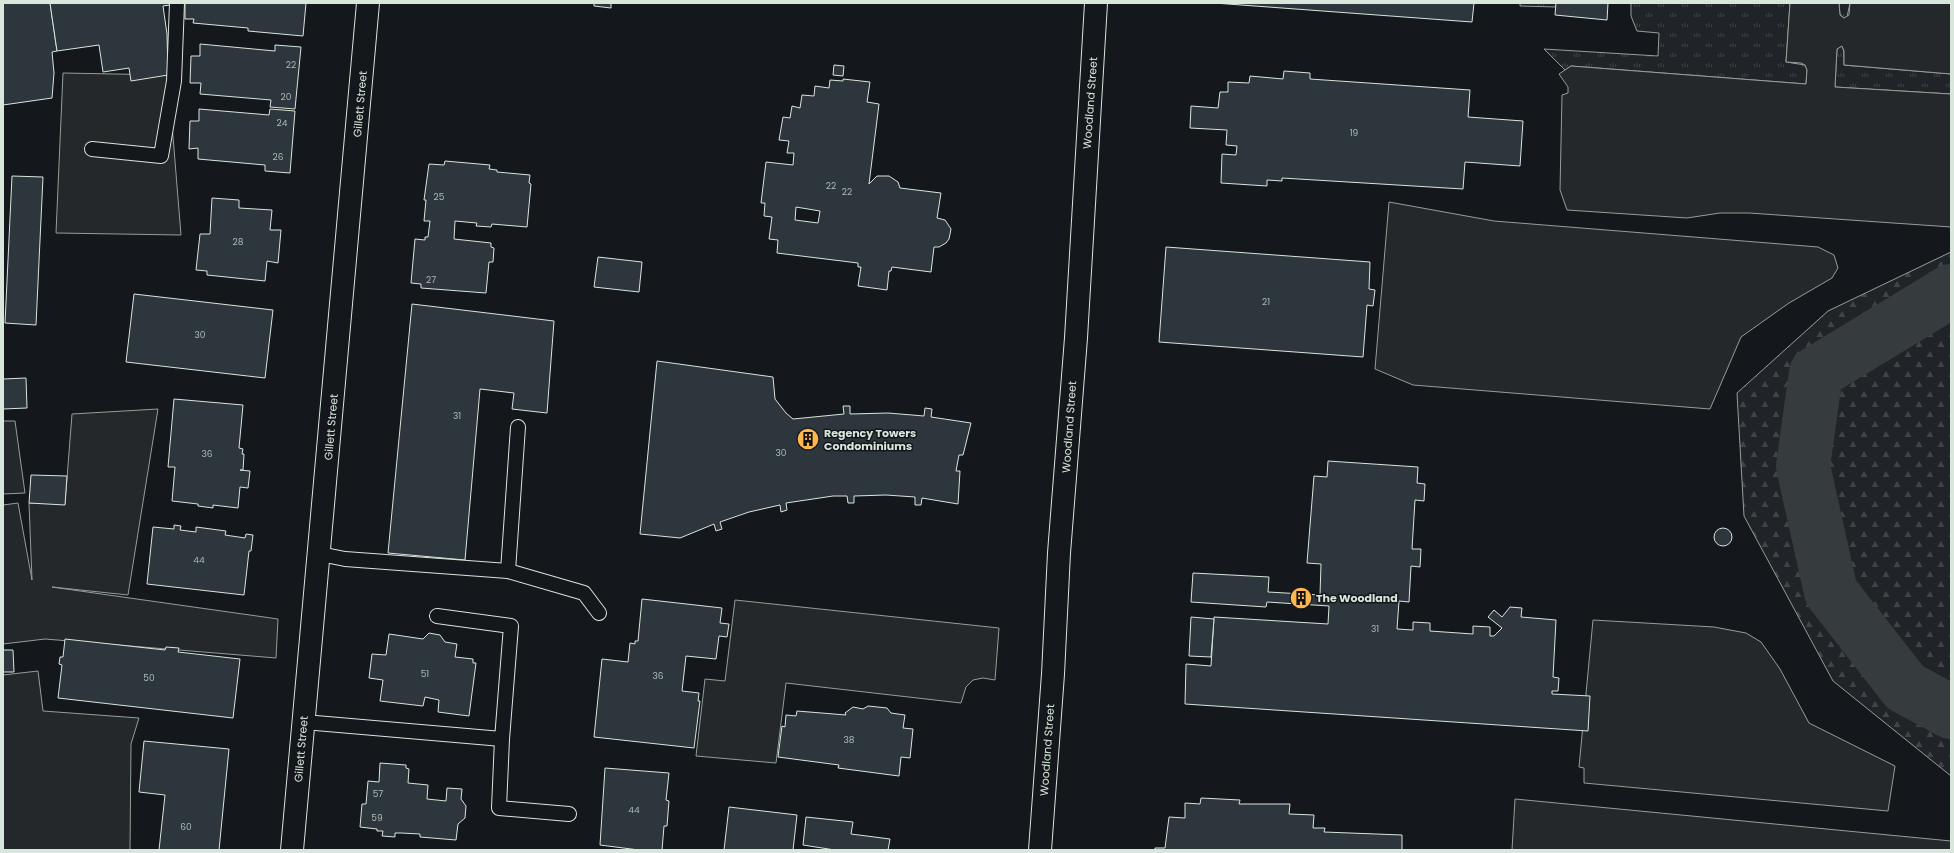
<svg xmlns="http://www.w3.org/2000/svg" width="1954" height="853" viewBox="0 0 1954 853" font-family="Poppins,sans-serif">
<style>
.grass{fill:url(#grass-tufts);stroke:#939e99}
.forest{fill:url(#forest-firs);stroke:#939e99}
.parking{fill:#24282b;stroke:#939e99}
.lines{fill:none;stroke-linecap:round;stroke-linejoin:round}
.river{stroke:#363b3e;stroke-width:54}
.building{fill:#2c363c;stroke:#d8e6dc;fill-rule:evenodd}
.service-casing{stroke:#d8e6dc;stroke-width:16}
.minor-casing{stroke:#d8e6dc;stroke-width:24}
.secondary-casing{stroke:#d8e6dc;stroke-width:24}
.service{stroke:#14181c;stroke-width:14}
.minor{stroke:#14181c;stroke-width:22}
.secondary{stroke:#14181c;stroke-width:22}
.labels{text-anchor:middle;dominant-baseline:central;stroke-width:3;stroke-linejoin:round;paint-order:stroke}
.number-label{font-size:9px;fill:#adbab4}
.street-label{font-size:11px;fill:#d8e6dc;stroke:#14181c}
.poi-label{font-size:11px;font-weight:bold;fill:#d8e6dc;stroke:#14181c;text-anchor:start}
</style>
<defs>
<pattern id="grass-tufts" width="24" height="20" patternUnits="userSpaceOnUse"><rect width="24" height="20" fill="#202428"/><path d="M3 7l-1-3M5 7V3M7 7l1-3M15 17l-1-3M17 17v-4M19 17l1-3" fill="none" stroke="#404447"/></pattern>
<pattern id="forest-firs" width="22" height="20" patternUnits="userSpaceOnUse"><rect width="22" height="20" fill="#202428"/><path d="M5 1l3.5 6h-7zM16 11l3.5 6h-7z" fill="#404447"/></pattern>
</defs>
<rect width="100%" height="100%" fill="#14181c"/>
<g class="grass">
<path d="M1520,3H1556V7L1520,6Z"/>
<path d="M1631,3H1790L1786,62L1805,65L1807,70L1806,84L1571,66L1565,70L1544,49L1658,56L1659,33L1637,31L1631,16Z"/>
<path d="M1839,3H1850L1847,17L1844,18L1840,15Z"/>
<path d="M1842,46L1844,52V65L1951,74V94L1835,87L1837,49Z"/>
</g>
<path class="forest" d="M1951,252V776L1833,681L1744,516L1737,393L1828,311Z"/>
<g class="parking">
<path d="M1790,3H1839L1840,15L1844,18L1849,15L1850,3H1951V74L1844,65V51L1842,46L1837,49L1835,87L1951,94V227L1749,213H1720L1687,218L1567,210L1560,190L1562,95L1568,93V87L1559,74L1571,66L1806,84L1807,70L1805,65L1801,63L1786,62Z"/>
<path d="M63,73L168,75L181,235L56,233Z"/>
<path d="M1389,202L1494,221L1818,247L1834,255L1838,268L1832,278L1789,303L1741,337L1710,409L1413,385L1375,369Z"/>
<path d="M158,409L128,595L52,587L278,619L276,658L45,639L3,644V505L18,503L32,580L29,503L65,504L72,414Z"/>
<path d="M3,421H15L25,493L3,494Z"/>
<path d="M735,600L999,628L995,680L983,678L973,680L966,687L961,703L786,683L776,763L696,756L705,679L725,681Z"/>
<path d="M1593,620L1714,627L1746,633L1761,642L1780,669L1809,723L1895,766L1888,811L1584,783V768L1579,767Z"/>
<path d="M38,671L43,711L139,718L131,744L130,850H3V675Z"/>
<path d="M1515,799L1951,841V850H1512Z"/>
</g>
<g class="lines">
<path class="river" d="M1951,291L1816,373L1803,466L1831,592L1905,687L1951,712"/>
</g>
<g class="building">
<path d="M3,3H50L57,51L52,52L54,73L52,98L3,105Z"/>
<path d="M50,3H170V5L163,6L167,34L168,75L131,81L129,68L103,72L99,45L57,51Z"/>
<path d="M185,3H306L303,36L248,31V28L193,23L194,19H185Z"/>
<path d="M594,3H611V8L594,6Z"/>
<path d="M1214,3H1474L1472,22Z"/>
<path d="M1556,3H1608L1607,20L1555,15Z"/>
<path d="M200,44L275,51V45L301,47L295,109L270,107L271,100L200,94L201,83H190L191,56H200Z"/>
<path d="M834,65L844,66L843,76L833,75Z"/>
<path d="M1284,71L1310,73V79L1470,90L1468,117L1523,121L1520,166L1465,162L1463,189L1282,178V181L1267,180V186L1221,183L1222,154L1236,155L1237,146L1226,145L1227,130L1190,128L1191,106L1218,108L1220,92H1228V82L1249,83L1250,76L1283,79Z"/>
<path d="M843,79L870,82L867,102L879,104L869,184L877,176H889L898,182L900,188L941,193L937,218L945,220L951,229L949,239L946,243L939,247H934L931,272L892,267L891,271H889L887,290L858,286L861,267H858V263L777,253L778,240L769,239L772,217L764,216L765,203H761L766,162L793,165L794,153H787L789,141L779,140L783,117L790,118L792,106L800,108L802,95L814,96L815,86L829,88L830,80L843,81ZM796,207L820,211L818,223L795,220Z"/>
<path d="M199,109L269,115L270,109L295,111L290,173L265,171V165L198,159V148L189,149L190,121H199Z"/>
<path d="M445,161L490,165L489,169L497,170V172L530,175L529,183L531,184L527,227L492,224L491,227L476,226L477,223L455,221L454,239L491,243V247L494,248L493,262H489L486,293L421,288V284L411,283L415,239L425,240V237H428L430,221H424L426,200H424L429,164L444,165Z"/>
<path d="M12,176L43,177L36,325L5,323Z"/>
<path d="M212,198L239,200V208L272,210L270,230H281L278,263L267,261L265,281L207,275V271L196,270L200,234H210Z"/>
<path d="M1166,247L1370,262L1369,289L1375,290L1373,306L1367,305L1363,357L1159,342Z"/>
<path d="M598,257L642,262L639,292L594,287Z"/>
<path d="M134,294L273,310L265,378L126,362Z"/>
<path d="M412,304L554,321L547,413L512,409L514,393L480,389L465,560L388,553Z"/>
<path d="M657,361L773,377L775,399L786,413L793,419L844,414L843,406H850V414L888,413L924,416L925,408L932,409L931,417L971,423L963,455H959L956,471H960L958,504L922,498L921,505H915V497L886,495L854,496V503H848L847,496H833L786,503L787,510L781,512L780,505L749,512L720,522L722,529L716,531L714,524L680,538L640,534Z"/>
<path d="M26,378L27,408L3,409V379Z"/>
<path d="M174,399L243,405L239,448L243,449L242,454H244L243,470H240L250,471L248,488L240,487L238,508L213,505V508L198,506V504L172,501L175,467H168Z"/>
<path d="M1328,461L1418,467L1417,483L1425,484L1424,501L1415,500L1412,549H1421L1420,567L1411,566L1409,602L1399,601L1397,629L1413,630V622L1430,623V631L1473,634V626L1490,627V636H1494L1502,628L1488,617L1494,610L1502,617L1510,607L1522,608L1521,617L1556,620L1553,677L1559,678L1558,691H1552V694L1590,696L1588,731L1185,704L1186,664L1211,666L1214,617L1328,624L1329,606L1267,602L1266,607L1191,602L1193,573L1269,577L1268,592L1320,595L1321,564L1307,563L1314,476L1327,477Z"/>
<path d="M31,475L67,476L65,505L29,503Z"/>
<path d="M174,525L181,526L180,530L196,532V527L226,531L225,535L245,538L246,534L253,535L251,551H249L244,595L147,584L153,527L174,529Z"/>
<circle cx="1723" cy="537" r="9"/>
<path d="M642,599L722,608L720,623L729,624L727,637L719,636L716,659L686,656L682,691L699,693L698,701H700L694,748L594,737L602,659L628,662L630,643L635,644V641H638Z"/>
<path d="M1191,617L1214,619L1211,657L1189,656Z"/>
<path d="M429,633L440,635L445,642L457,644L455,657L473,659V663H476L469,716L438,712L439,700L425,697L423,706L380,701L383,680L369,678L372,654L386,655L389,634L423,639Z"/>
<path d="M65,639L165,650L166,647L179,648L178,652L240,659L233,718L58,698L62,665L59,664L60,657H63Z"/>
<path d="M3,650H13L14,672H3Z"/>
<path d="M868,706L887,708L891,713L905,715L903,728L913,729L910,758L901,757L899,776L838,768L839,765L778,757L782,726L785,727L786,715L796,716L797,711L846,715L845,713L853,707L863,709Z"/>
<path d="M144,741L229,749L219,850H159L165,795L139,792Z"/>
<path d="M380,763L406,765V768L409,769L408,783L428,785L427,799L446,801L447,788L462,789L461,799L466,806L465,818L458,824L456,840L420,837V834L401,833H395V837L382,836L383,831H377V829L360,827L362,804H366L368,781L379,782Z"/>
<path d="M605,768L669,773L666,800L669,801L667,826H664L662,850H639L600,845Z"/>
<path d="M1201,798L1240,800L1239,804H1290L1289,814L1314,815L1313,828H1325L1324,832L1402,835V850H1155V848H1165L1169,817L1185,818V803L1200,804Z"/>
<path d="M729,807L797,815L793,850H724Z"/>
<path d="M806,817L853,822L851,834L890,839L888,850H835L803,845Z"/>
</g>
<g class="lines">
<g class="service-casing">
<g id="service">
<path d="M92,149L161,156L174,81L177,3"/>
<path d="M320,554L345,559L508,571L518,427"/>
<path d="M508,571L584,593L599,613"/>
<path d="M304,722L502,739L511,626L437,616"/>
<path d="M502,739L499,808L569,814"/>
</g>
</g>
<g class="minor-casing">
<path id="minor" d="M292,850L368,3"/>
</g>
<g class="secondary-casing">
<path id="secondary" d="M1040,850L1053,674L1059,553L1076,338L1096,3"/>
</g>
<use href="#service" class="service"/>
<use href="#minor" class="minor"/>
<use href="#secondary" class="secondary"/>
</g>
<defs>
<g id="building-disc" transform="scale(1.15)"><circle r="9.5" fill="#ffb74d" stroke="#14181c"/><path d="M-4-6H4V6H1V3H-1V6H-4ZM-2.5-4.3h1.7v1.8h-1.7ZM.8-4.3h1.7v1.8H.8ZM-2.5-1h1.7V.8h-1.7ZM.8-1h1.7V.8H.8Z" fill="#111"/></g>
</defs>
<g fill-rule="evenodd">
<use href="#building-disc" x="808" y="439"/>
<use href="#building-disc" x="1301" y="598"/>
</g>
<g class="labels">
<g class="number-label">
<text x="291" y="65">22</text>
<text x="286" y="97">20</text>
<text x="282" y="123">24</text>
<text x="1354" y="133">19</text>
<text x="278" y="157">26</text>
<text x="831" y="186">22</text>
<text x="847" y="192">22</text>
<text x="439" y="197">25</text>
<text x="238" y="242">28</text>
<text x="431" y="280">27</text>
<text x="1266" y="302">21</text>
<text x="200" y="335">30</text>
<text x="457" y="416">31</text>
<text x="781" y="453">30</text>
<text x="207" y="454">36</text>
<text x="199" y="560">44</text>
<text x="1375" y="629">31</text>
<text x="425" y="674">51</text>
<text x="658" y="676">36</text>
<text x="149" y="678">50</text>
<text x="849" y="740">38</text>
<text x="378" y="794">57</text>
<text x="634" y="810">44</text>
<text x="377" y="818">59</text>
<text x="186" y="827">60</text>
</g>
<g class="street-label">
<text transform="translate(1090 103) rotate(-86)">Woodland Street</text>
<text transform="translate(360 104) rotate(-85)">Gillett Street</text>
<text transform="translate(331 427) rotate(-85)">Gillett Street</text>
<text transform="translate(1069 427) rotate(-86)">Woodland Street</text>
<text transform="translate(301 749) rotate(-85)">Gillett Street</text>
<text transform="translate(1047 750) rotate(-86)">Woodland Street</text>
</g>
<g class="poi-label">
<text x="824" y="433">Regency Towers<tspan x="824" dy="13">Condominiums</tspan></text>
<text x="1316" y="598">The Woodland</text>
</g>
</g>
<rect width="1954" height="853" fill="none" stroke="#d8e6dc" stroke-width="8"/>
</svg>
